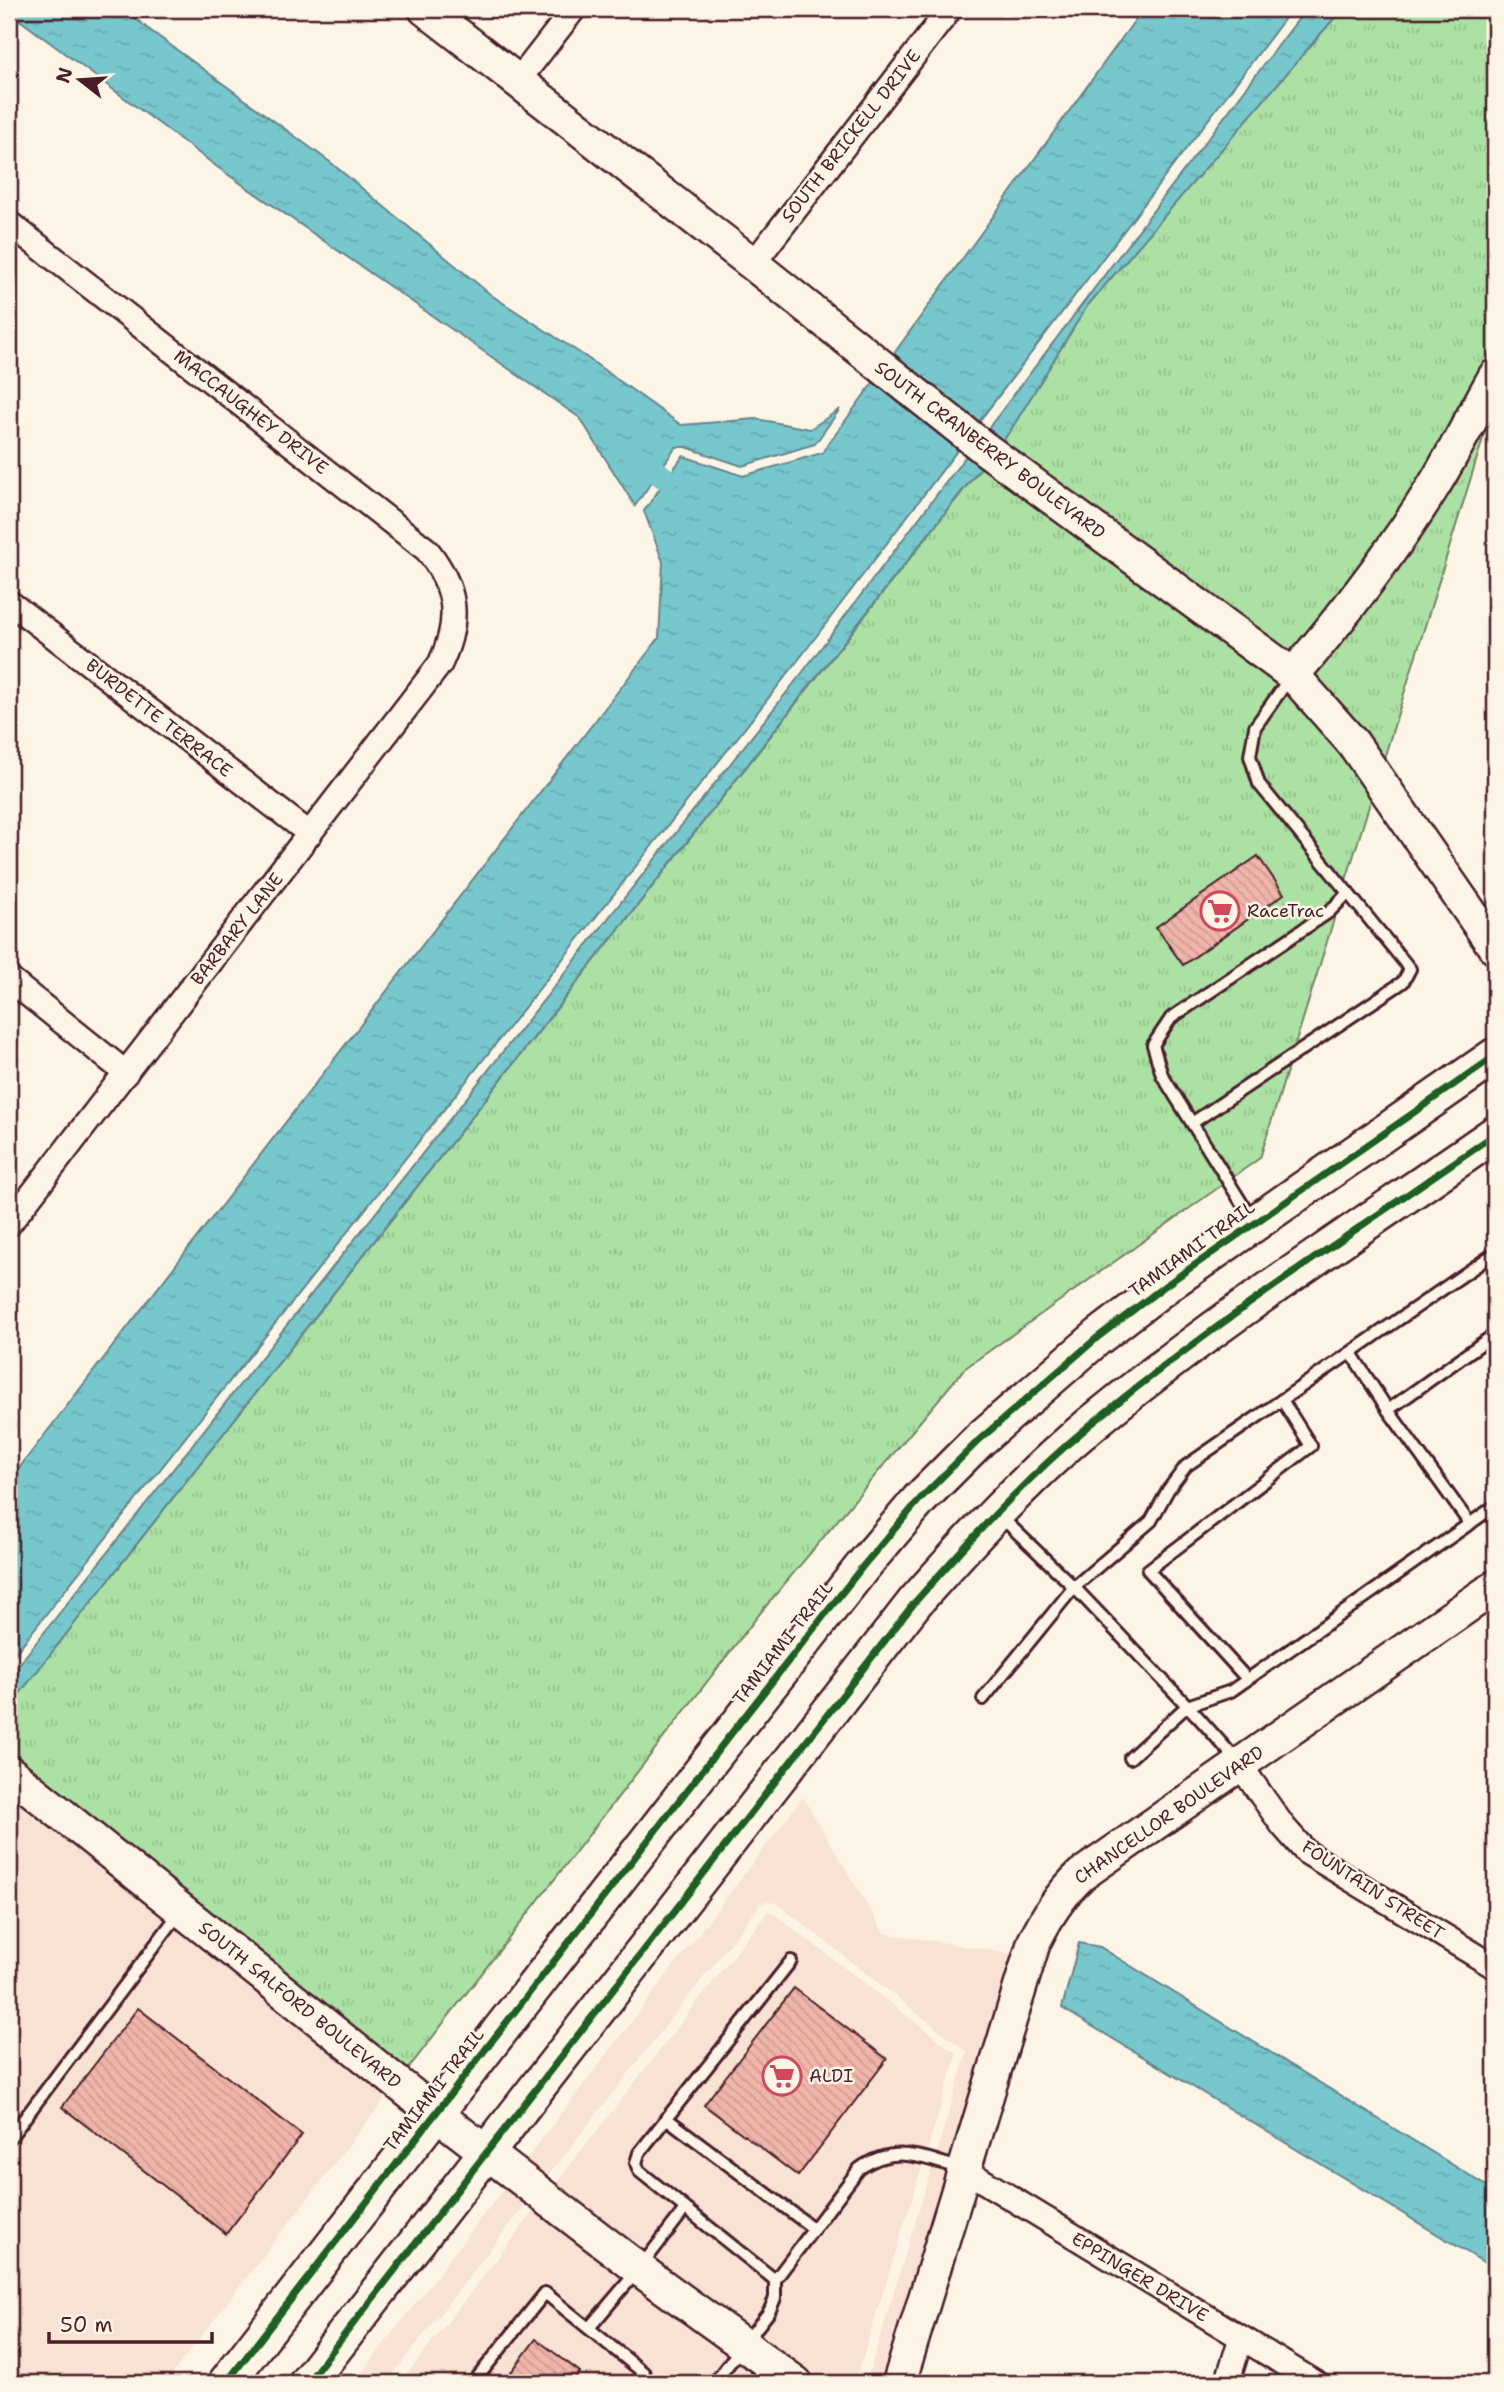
<svg xmlns="http://www.w3.org/2000/svg" width="1504" height="2392" viewBox="0 0 1504 2392" font-family="'Shantell Sans',sans-serif">
<style>
.built{fill:#f8e2d3}
.grass{fill:url(#grass-tufts);stroke:#7a8067;stroke-width:2}
.water{fill:url(#water-ripples);stroke:#65848c;stroke-width:2}
.lines{fill:none;stroke-linecap:round;stroke-linejoin:round}
.canal{stroke:#77c8cd;stroke-width:23}
.building{fill:url(#building-back-hatch);stroke:#4a1f2b;stroke-width:2}
.lane-casing{stroke:#4a1f2b;stroke-width:16}
.street-casing{stroke:#4a1f2b;stroke-width:28}
.secondary-casing{stroke:#4a1f2b;stroke-width:37}
.primary-casing{stroke:#4a1f2b;stroke-width:40}
.lane{stroke:#fcf5e5;stroke-width:10}
.street{stroke:#fcf5e5;stroke-width:23}
.secondary{stroke:#fcf5e5;stroke-width:32}
.primary{stroke:#fcf5e5;stroke-width:35}
.cycleway-casing{stroke:#fcf5e5;stroke-width:11}
.cycleway{stroke:#1b5e20;stroke-width:7}
.labels{text-anchor:middle;dominant-baseline:central;stroke-width:5;stroke-linejoin:round;paint-order:stroke}
.street-label{font-size:18px;fill:#4a1f2b;stroke:#fcf5e5}
.poi-label{font-size:18px;fill:#4a1f2b;stroke:#fcf5e5;text-anchor:start}
</style>
<defs>
<pattern id="grass-tufts" width="24" height="20" patternUnits="userSpaceOnUse" patternTransform="scale(1.75)"><rect width="24" height="20" fill="#abe1a3"/><path d="M3 7l-1-3M5 7V3M7 7l1-3M15 17l-1-3M17 17v-4M19 17l1-3" fill="none" stroke="#95c18c"/></pattern>
<pattern id="water-ripples" width="26" height="14" patternUnits="userSpaceOnUse" patternTransform="scale(1.75)"><rect width="26" height="14" fill="#77c8cd"/><path d="M2 4q2-2 4 0t4 0M15 11q2-2 4 0t4 0" fill="none" stroke="#68abb0"/></pattern>
<pattern id="building-back-hatch" width="6" height="6" patternUnits="userSpaceOnUse" patternTransform="scale(1.75)"><rect width="6" height="6" fill="#efb5a9"/><path d="M-1 5l2 2M0 0l6 6M5-1l2 2" fill="none" stroke="#ce9b92"/></pattern>
</defs>
<rect width="100%" height="100%" fill="#fcf5e5"/>
<filter id="ink" filterUnits="userSpaceOnUse"><feTurbulence type="fractalNoise" baseFrequency=".0143" numOctaves="2"/><feDisplacementMap in="SourceGraphic" scale="14" xChannelSelector="R" yChannelSelector="G"/><feConvolveMatrix kernelMatrix="1 2 1 2 8 2 1 2 1" color-interpolation-filters="sRGB"/></filter>
<g filter="url(#ink)">
<g class="built">
<path d="M9,1787L390,2092L165,2383H9Z"/>
<path d="M803,1797L884,1933L1013,1954L880,2383H866L967,2052L776,1903L766,1901L761,1904L544,2181L522,2165Z"/>
<path d="M769,1910L957,2054L855,2383H400Z"/>
<path d="M508,2183L529,2200L386,2383H354Z"/>
</g>
<g class="grass">
<path d="M1342,9H1495V346L1423,479L1373,554L1290,658L999,445L1010,431L1087,306Z"/>
<path d="M1494,403L1382,765L1309,675Z"/>
<path d="M984,464L1284,683L1343,749L1373,793L1260,1158L964,1369L761,1612L404,2074L9,1758V1707Z"/>
</g>
<g class="water">
<path d="M9,9H124L147,28L330,162L491,295L586,357L681,425L756,419L810,429L840,409L815,444L742,466L686,447H676L635,506L580,418L220,169L9,12Z"/>
<path d="M1143,9H1292L793,667L9,1661V1481L659,638L663,562L644,511L683,456L743,476L822,453Z"/>
<path d="M1306,9H1342L1087,306L1010,431L999,445L984,434Z"/>
<path d="M969,452L984,463L9,1707V1677L802,673Z"/>
<path d="M1079,1943L1100,1947L1495,2191V2269L1062,2008Z"/>
</g>
<g class="lines">
<path class="canal" d="M635,456L666,479"/>
</g>
<g class="building">
<path d="M1258,856L1284,894L1183,965L1156,927Z"/>
<path d="M794,1988L887,2059L798,2176L704,2105Z"/>
<path d="M138,2008L302,2135L226,2234L62,2107Z"/>
<path d="M536,2339L580,2372L571,2383H503Z"/>
</g>
<g class="lines">
<g class="lane-casing">
<g id="lane">
<path d="M1192,1123L1403,982L1410,969L1348,893"/>
<path d="M1251,1218L1162,1075L1153,1045L1171,1018L1329,912L1348,893L1259,784L1250,756L1255,727L1291,676"/>
<path d="M1351,1353L1388,1410L1495,1334"/>
<path d="M1388,1410L1470,1524"/>
<path d="M1000,1516L1074,1587L1151,1521L1168,1490L1186,1466L1495,1253"/>
<path d="M1247,1679L1148,1570L1311,1446L1282,1400"/>
<path d="M983,1699L1074,1587L1199,1718L1239,1763"/>
<path d="M1130,1758L1187,1706L1231,1691L1495,1506"/>
<path d="M791,1961L639,2153L636,2163L639,2171L775,2280L859,2169C895,2143 924,2158 962,2169"/>
<path d="M666,2118L814,2229"/>
<path d="M9,2139L180,1912"/>
<path d="M589,2328L639,2269L685,2209"/>
<path d="M473,2383L545,2293L644,2373L635,2383"/>
<path d="M714,2383L769,2312L775,2298V2280"/>
</g>
</g>
<g class="street-casing">
<g id="street">
<path d="M518,81L574,9"/>
<path d="M9,223L427,550C457,588 461,620 440,664L9,1224"/>
<path d="M753,264L950,9"/>
<path d="M9,602L310,834"/>
<path d="M9,979L126,1073"/>
<path d="M1240,1765L1283,1826L1306,1852L1495,1967"/>
<path d="M965,2170L1316,2383"/>
<path d="M1227,2383L1241,2338"/>
</g>
</g>
<g class="secondary-casing">
<g id="secondary">
<path d="M425,9L753,264L984,448L1293,675L1353,743L1495,948"/>
<path d="M1293,675C1344,615 1391,554 1433,487C1455,451 1474,413 1495,376"/>
<path d="M9,1772L435,2113L639,2269L796,2383"/>
<path d="M899,2383L1034,1942C1047,1916 1060,1895 1081,1875L1495,1587"/>
</g>
</g>
<g class="primary-casing">
<g id="primary">
<path d="M226,2383L712,1758L863,1566L920,1499L979,1440L1098,1337L1166,1285L1495,1056"/>
<path d="M307,2383L915,1602C970,1540 1026,1478 1090,1425C1218,1319 1359,1229 1495,1134"/>
</g>
</g>
<use href="#lane" class="lane"/>
<use href="#street" class="street"/>
<use href="#secondary" class="secondary"/>
<use href="#primary" class="primary"/>
<g class="cycleway-casing">
<g id="cycleway">
<path d="M226,2383L712,1758L863,1566L920,1499L979,1440L1098,1337L1166,1285L1495,1056"/>
<path d="M307,2383L915,1602C970,1540 1026,1478 1090,1425C1218,1319 1359,1229 1495,1134"/>
</g>
</g>
<use href="#cycleway" class="cycleway"/>
</g>
</g>
<defs>
<g id="supermarket-ring" transform="scale(2.0125)"><circle r="9.5" fill="#fcf5e5" stroke="#d1495b" stroke-width="1.5"/><path d="M-6-5.5h2.5l.6 2H6L4.5 2H-2.5L-4.4-4H-6ZM-1.5 3.2a1.3 1.3 0 1 0 .1 0ZM3 3.2a1.3 1.3 0 1 0 .1 0Z" fill="#d1495b"/></g>
</defs>
<g fill-rule="evenodd">
<use href="#supermarket-ring" x="1220" y="911"/>
<use href="#supermarket-ring" x="782" y="2076"/>
</g>
<g class="labels">
<g class="street-label">
<text transform="translate(851 136) rotate(-52)">SOUTH BRICKELL DRIVE</text>
<text transform="translate(251 412) rotate(38)">MACCAUGHEY DRIVE</text>
<text transform="translate(990 450) rotate(37)">SOUTH CRANBERRY BOULEVARD</text>
<text transform="translate(159 718) rotate(38)">BURDETTE TERRACE</text>
<text transform="translate(237 929) rotate(-52)">BARBARY LANE</text>
<text transform="translate(1192 1249) rotate(-36)">TAMIAMI TRAIL</text>
<text transform="translate(783 1643) rotate(-52)">TAMIAMI TRAIL</text>
<text transform="translate(1169 1815) rotate(-35)">CHANCELLOR BOULEVARD</text>
<text transform="translate(1373 1890) rotate(33)">FOUNTAIN STREET</text>
<text transform="translate(300 2005) rotate(39)">SOUTH SALFORD BOULEVARD</text>
<text transform="translate(434 2090) rotate(-52)">TAMIAMI TRAIL</text>
<text transform="translate(1140 2277) rotate(31)">EPPINGER DRIVE</text>
</g>
<g class="poi-label">
<text x="1247" y="911">RaceTrac</text>
<text x="809" y="2076">ALDI</text>
</g>
</g>
<rect width="1504" height="2392" fill="none" stroke="#fcf5e5" stroke-width="35"/>
<rect x="18" y="18" width="1469" height="2357" fill="none" stroke="#4a1f2b" stroke-width="2.5" filter="url(#ink)"/>
<g transform="translate(80 80) rotate(287)" stroke="#fcf5e5" stroke-width="5" paint-order="stroke">
<path d="M0-5L12 26L0 18L-12 26Z" fill="#4a1f2b"/>
<text y="-10" font-size="19" font-weight="bold" text-anchor="middle" fill="#4a1f2b">N</text>
</g>
<path d="M49 2332v10h163v-10" fill="none" stroke="#4a1f2b" stroke-width="3.5"/>
<text x="60" y="2332" font-size="21" fill="#4a1f2b" stroke="#fcf5e5" stroke-width="5" paint-order="stroke">50 m</text>
</svg>
